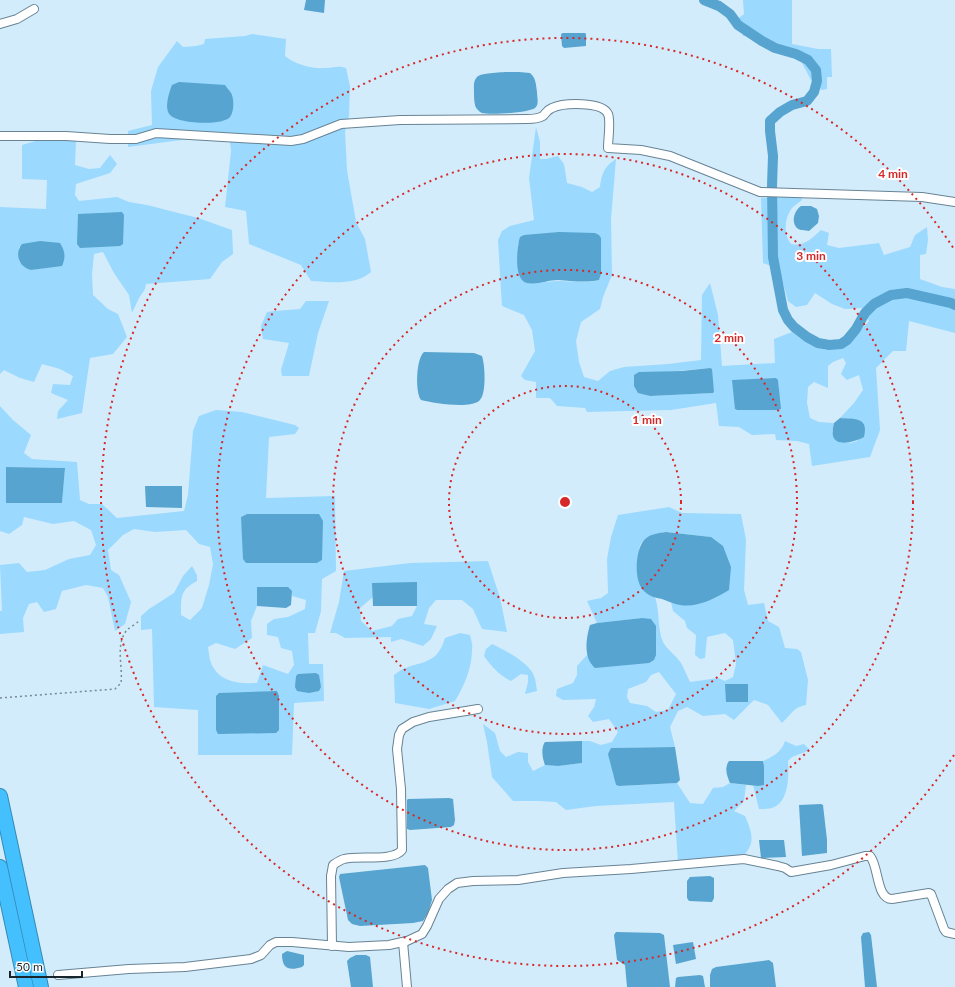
<svg xmlns="http://www.w3.org/2000/svg" width="955" height="987" viewBox="0 0 955 987" font-family="Lato,sans-serif">
<style>
.green{fill:#9bd9fe;fill-rule:evenodd}
.water{fill:#56a4cf}
.lines{fill:none;stroke-linecap:round;stroke-linejoin:round}
.canal{stroke:#56a4cf;stroke-width:10}
.street-casing{stroke:#678394;stroke-width:10}
.highway-casing{stroke:#358ab4;stroke-width:16}
.path{stroke:#778994;stroke-width:1.5;stroke-dasharray:2 3;stroke-linecap:butt}
.street{stroke:#fff;stroke-width:8}
.highway{stroke:#44c0fe;stroke-width:14}
.ring{fill:none;stroke:#d62828;stroke-width:2;stroke-dasharray:2 4}
.centre{fill:#d62828;stroke:#fff;stroke-width:2}
.ring-label{font-size:12px;text-anchor:middle;font-weight:bold;fill:#d62828;stroke:#fff;stroke-width:4;stroke-linejoin:round;paint-order:stroke}
</style>
<rect width="100%" height="100%" fill="#d3ecfb"/>
<g class="green">
<path d="M743,0H792V44L818,49H831L832,77H827V89L822,90L812,82L801,61L775,44L764,37L743,36L739,18L744,14Z"/>
<path d="M252,34L286,39L285,56C294,64 312,69 324,68C332,68 339,65 346,68L350,86L349,116L345,132L347,170L356,222L365,239L371,272C355,286 330,282 311,281L301,265L249,244L246,211L225,207L231,151L230,142L189,139L128,147V131L152,125L151,91L158,67L177,41L183,47L196,46L204,44L205,39L245,36Z"/>
<path d="M536,127L540,142V159H546L558,156L564,164L567,183L582,187L592,192L600,187C602,173 604,167 616,159L611,219L612,275L603,297L600,309L581,322L576,341L579,362L584,377L598,381L610,371L624,367L668,364L701,360L702,295L710,283L718,315L722,366L775,363L774,339L792,332C801,339 811,346 822,349C839,355 859,332 869,321L862,308L845,309L832,304L815,293L807,305L796,307L788,301L779,269L763,263L761,198L801,196L802,200C798,203 792,207 790,211C784,221 784,236 791,244C804,247 812,238 821,230L829,233L827,245L839,248L879,243L884,255L910,247L915,235L927,227L928,240L926,254L920,255V279L942,287L955,289V333L909,321L906,351H893L876,368L880,430L870,457L812,466L809,444L797,441L776,440L775,434L752,435L739,427L719,426L716,403L671,410L587,412L585,408L557,406L550,398H536V382L525,380L521,376L535,351L532,330L524,315L502,306L498,240L502,231L510,226L534,220L529,178ZM518,243L601,274L599,280C582,285 564,279 547,282L517,261ZM843,358L846,363L841,374L847,380L859,375L863,390L854,403L840,418L855,419L857,441L850,443L841,442L832,432L834,423L819,422L810,418L807,403L808,387L814,382L828,388V366L833,362ZM710,368L714,392L713,393L650,396L643,394L635,379L634,375ZM778,380L780,409L778,410H737L735,409Z"/>
<path d="M39,140L76,141L75,165L89,169L100,168L110,155L117,164L110,173L76,184L75,195L79,201L117,197L129,202L147,205L198,218L232,230L233,254L222,262L210,279L146,284L145,289L139,298L132,313L129,295L114,273L103,252L94,254L92,274L93,295L108,309L118,314L127,337L113,354L90,358L82,413L57,419L58,411L68,400L51,393L53,384L70,385L73,376L60,369L42,364L34,382L20,378L4,370L0,374V207L46,209L47,180L22,179V145ZM19,247L62,265L31,270L19,261Z"/>
<path d="M306,301H329L318,333L309,376H282L281,370L289,343L263,339L261,326L267,312L275,311L300,309Z"/>
<path d="M0,406L13,420L31,435L24,453L32,459L77,462L80,500L89,504H102L117,518L184,511L188,495L193,431L199,416L216,410L242,412L295,425L299,428L295,434L269,437L266,498L335,496L336,571L322,579L321,611L315,633H308L309,664H323L324,701L294,703L292,755H198V710L154,707L152,629L141,630V616L149,609L174,593L183,576L192,566L197,575V581C180,590 181,597 181,615L190,620L202,608L209,585L213,564L210,547L199,544L186,530L155,532L134,529L123,535L108,550L111,570L119,575L131,602L125,624L115,631L108,597L103,588L86,585L62,591L56,609L44,612L37,602L29,604L23,618L24,632L0,634V611H2L0,565L19,563L27,572L45,570L69,559L90,555L96,545L91,530L74,521L53,524L24,517L22,525L9,534L0,531ZM6,467L65,468L62,503H6ZM247,514H319L322,560L317,563H246L241,517ZM257,587L292,591V596L306,600L305,609L288,617L274,619L267,624V635L278,637L281,648L292,651L294,665L288,674L263,665L257,683C238,684 219,682 211,663C209,658 209,652 208,647L216,643L235,649L252,638L251,621L257,606Z"/>
<path d="M669,507L682,513L741,514L746,540L744,590L748,605L764,603L768,621L779,627L785,648L797,649L801,652L808,680L806,705C792,708 792,714 782,723L768,705L754,700L734,720L725,714L703,716L687,707L678,711L670,727L675,747L612,748L616,785L619,786L677,783L690,803L703,804L713,788L723,787L730,783L746,785L744,801L734,811L745,816C751,830 756,842 745,854L678,863L674,802L596,806L566,810L556,802L538,801H513L492,777L487,742L483,724L495,733L500,751L506,757L518,752L528,753V762L533,771L545,765L558,766L582,763V741H590L601,745L612,742L618,732L609,719L593,722L588,716L594,707L596,699L563,700L556,696L557,689L573,683L577,675V666L588,654L592,665L642,618L597,623L587,601L601,598L608,593L607,559L611,537L618,515ZM666,532L711,537L681,605L671,602L673,611L685,621L687,628L696,635L695,655L700,659L705,658L707,637L725,633L733,640L736,664L733,677L725,681L718,678L690,682C687,676 684,668 681,663C676,655 667,650 663,642C657,628 660,611 655,597C647,571 618,538 666,532ZM659,672L676,694L668,710L656,712L647,706L630,703L627,697L628,689L646,682L651,675Z"/>
<path d="M488,561L500,598L507,632L482,629L473,609L462,600H436L429,608L424,624L437,626L431,639L423,646L401,639L391,642V637L345,638L336,633H330L339,602L344,571L410,563ZM373,597L417,606L412,616L398,619L392,626L372,631L361,621L360,608Z"/>
<path d="M460,633L470,635C471,639 473,645 472,650C472,668 464,686 455,701L429,709L395,703L394,675C415,658 436,670 445,638Z"/>
<path d="M492,644C503,649 530,663 534,676C536,680 536,686 537,691L525,694L528,682V675L521,674L511,681C499,675 492,667 484,656L486,649Z"/>
<path d="M785,741L796,746L804,744L810,750L792,757L788,761C789,775 789,803 772,808C768,809 763,809 759,809L753,785L758,786L764,766L763,761C772,757 782,752 785,741Z"/>
</g>
<g class="water">
<path d="M306,0H325L324,13L304,10Z"/>
<path d="M563,33H585L586,34V46L564,48L562,46L561,34Z"/>
<path d="M519,72L530,73C536,78 536,85 537,92C537,97 539,103 536,107C532,113 489,115 482,113C481,113 478,110 477,109C474,106 474,96 474,92C474,87 473,81 477,77C482,72 511,72 519,72Z"/>
<path d="M179,82L225,85C227,88 231,92 232,95C234,101 234,112 230,117C223,126 178,124 170,115C164,108 169,93 172,85Z"/>
<path d="M801,206H811L817,209L819,216L818,223L809,231C805,230 799,231 796,227C791,220 795,210 801,206Z"/>
<path d="M122,212L124,215L123,244L120,246L80,248L77,244L78,214Z"/>
<path d="M559,232L595,233L599,235L601,238V274L599,280C586,283 572,281 558,280C548,280 537,285 527,283C513,280 517,247 520,237L524,235Z"/>
<path d="M40,241L60,243C65,251 66,257 62,266L31,270C19,267 14,254 22,244Z"/>
<path d="M424,352L474,353L482,356C485,365 487,395 479,401C469,409 433,403 421,400C415,392 416,359 424,352Z"/>
<path d="M710,368L712,369L714,392L713,393L650,396L638,393L634,386V375L639,372L682,371Z"/>
<path d="M776,378L778,380L781,409L778,410H737L735,409L732,380Z"/>
<path d="M840,418C855,419 869,417 864,437C856,441 837,448 833,436C832,432 833,427 834,423Z"/>
<path d="M6,467L65,468L62,503H6Z"/>
<path d="M145,486H182V508L146,507Z"/>
<path d="M247,514H319L323,521L322,560L317,563H246L243,559L241,517Z"/>
<path d="M666,532L711,537L723,546L731,567L729,590C715,598 698,608 680,605C674,604 668,601 662,599C656,598 648,596 643,590C634,580 635,551 644,540C650,534 658,533 666,532Z"/>
<path d="M417,582V606H373L372,583Z"/>
<path d="M257,587H288L292,591L291,605L286,608L257,606Z"/>
<path d="M642,618L651,619L656,626V655L654,660L649,663L595,668C583,658 586,638 590,625L597,623Z"/>
<path d="M316,673L319,675L321,687L319,691L309,693L297,691L295,687L296,676L298,674Z"/>
<path d="M725,684H748V702H726Z"/>
<path d="M277,691L279,696V730L276,733L218,734L216,730V696L219,693Z"/>
<path d="M582,741V763L558,766L545,765C542,758 541,747 545,742Z"/>
<path d="M675,747L680,780L677,783L619,786L616,785L608,754L611,748Z"/>
<path d="M729,761H763L764,766V785L758,786L730,783C727,776 724,768 729,761Z"/>
<path d="M449,798L453,799L455,820L454,825L451,827L410,830L407,829V800L408,799Z"/>
<path d="M821,804L823,805L827,840V853L802,856L799,805Z"/>
<path d="M759,840H784L786,857L761,858Z"/>
<path d="M425,865L428,868L432,900L428,913L423,921L413,923L360,926L352,924L348,920L339,877L340,874Z"/>
<path d="M710,876L714,878V898L712,902L689,901L687,898V881L690,877Z"/>
<path d="M616,932L660,933L664,935L670,987H627L625,965L617,960L614,935Z"/>
<path d="M869,932L871,935L877,987H865L861,937L863,933Z"/>
<path d="M693,942L696,959L676,964L673,945Z"/>
<path d="M287,951L304,955V965L302,967C289,971 282,969 282,954Z"/>
<path d="M356,955H366L370,957L373,987H351L347,961L350,958Z"/>
<path d="M769,960L773,963L776,987H710V975L712,969L716,967Z"/>
<path d="M700,975L703,976L705,987H675L676,978L678,977Z"/>
</g>
<g class="lines">
<path class="canal" d="M704,0L719,6L730,14L738,25L762,41L775,48L796,54L808,60L816,70L817,81L814,92L807,101L792,105L780,112L770,121V131L773,156L772,186L773,257L783,310L788,320L794,327L807,337L818,343L829,345L841,344L847,340L856,329L865,313L874,304L891,295L907,293L951,303L955,305"/>
<g class="street-casing">
<g id="street">
<path d="M0,24L17,19L34,9"/>
<path d="M0,136H66L110,139H136L156,133L291,141L303,139L341,124L400,120L527,119C532,119 538,119 543,116C546,113 547,110 552,108C563,103 602,101 608,114C611,121 608,139 608,148L641,150L670,156L760,192L922,197L955,202"/>
<path d="M403,942L407,987"/>
<path d="M332,946L331,876L333,865C336,863 340,860 344,859C358,855 393,862 402,850L401,789L397,749L399,735L402,729L413,722L429,717L478,709"/>
<path d="M58,975L129,969L185,967L251,959L261,955L270,945L276,942H292L349,947L389,945L407,941L422,934L427,926L439,899L448,889L457,883L473,881L518,880L563,873L631,869L744,859L778,866L785,868L791,872L831,865L865,856H870C879,866 876,899 892,899L929,893L931,894L944,929L946,932L955,934"/>
</g>
</g>
<g class="highway-casing">
<g id="highway">
<path d="M0,796L41,987"/>
<path d="M0,867L26,987"/>
</g>
</g>
<path class="path" d="M0,698L115,689L121,683C123,666 115,644 127,630C130,627 136,624 139,621"/>
<use href="#street" class="street"/>
<use href="#highway" class="highway"/>
</g>
<g class="ring">
<circle cx="565" cy="502" r="116"/>
<circle cx="565" cy="502" r="232"/>
<circle cx="565" cy="502" r="348"/>
<path d="M954 755A464 464 0 1 1 954 249"/>
</g>
<circle cx="565" cy="502" r="6" class="centre"/>
<g class="ring-label">
<text x="893" y="178">4 min</text>
<text x="811" y="260">3 min</text>
<text x="729" y="342">2 min</text>
<text x="647" y="424">1 min</text>
</g>
<path d="M10 971v6h72v-6" fill="none" stroke="#19252c" stroke-width="2"/>
<text x="16" y="971" font-size="12" fill="#19252c" stroke="#ffffff" stroke-width="3" paint-order="stroke">50 m</text>
</svg>
